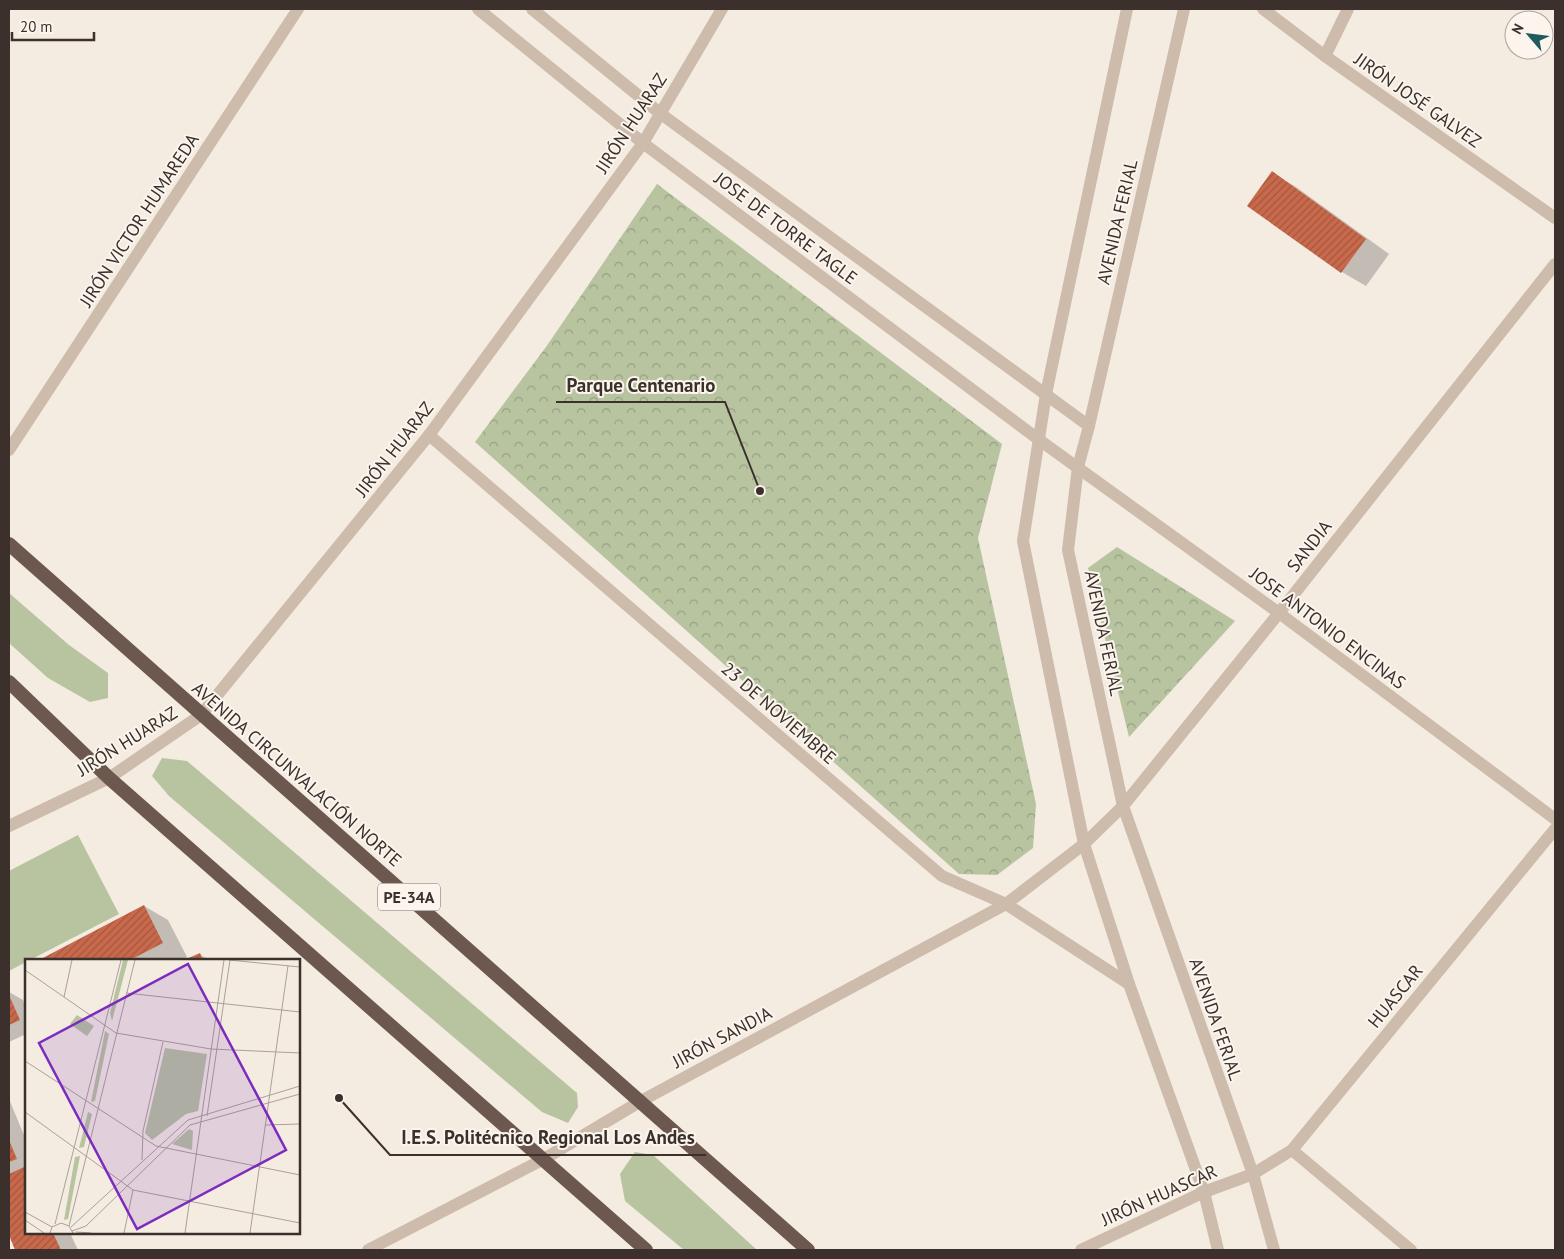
<svg xmlns="http://www.w3.org/2000/svg" width="1564" height="1259" viewBox="0 0 1564 1259" font-family="'PT Sans',sans-serif">
<style>
.grass{fill:#b8c4a0}
.forest{fill:url(#forest-crowns)}
.shadow{fill:#0003}
.building{fill:url(#building-hatch)}
.lines{fill:none;stroke-linecap:round;stroke-linejoin:round}
.minor{stroke:#cdbbac;stroke-width:12}
.tertiary{stroke:#cdbbac;stroke-width:12}
.trunk{stroke:#6c584f;stroke-width:14}
.labels{text-anchor:middle;dominant-baseline:central;stroke-width:4;stroke-linejoin:round;paint-order:stroke}
.shield{fill:#fbf5ee;stroke:#756b66;stroke-width:1}
.shield-label{font-size:16px;font-weight:bold;fill:#3b302b}
.street-label{font-size:18px;fill:#3b302b;stroke:#fbf5ee}
.inset-road{fill:none;stroke:#aaa098;stroke-width:1}
.view{fill:#7b2cbf;fill-opacity:0.15;stroke:#7b2cbf;stroke-width:2.5}
.inset-edge{fill:none;stroke:#3b302b;stroke-width:2.5}
.leader{fill:none;stroke:#3b302b;stroke-width:2}
.callout-dot{fill:#3b302b;stroke:#fbf5ee;stroke-width:2}
.callout-label{font-size:19px;text-anchor:middle;font-weight:bold;fill:#3b302b;stroke:#fbf5ee;stroke-width:4;stroke-linejoin:round;paint-order:stroke}
</style>
<defs>
<pattern id="forest-crowns" width="20" height="18" patternUnits="userSpaceOnUse" patternTransform="scale(1.25)"><rect width="20" height="18" fill="#b8c4a0"/><path d="M2 6a3 3 0 1 1 6 0M12 15a3 3 0 1 1 6 0" fill="none" stroke="#97a083"/></pattern>
<pattern id="building-hatch" width="6" height="6" patternUnits="userSpaceOnUse" patternTransform="scale(1.25)"><rect width="6" height="6" fill="#c8694b"/><path d="M-1 1l2-2M0 6l6-6M5 7l2-2" fill="none" stroke="#a4573f"/></pattern>
</defs>
<rect width="100%" height="100%" fill="#f4ebe1"/>
<g class="grass">
<path d="M9,593L69,645L108,673V698L90,702L48,678L9,643Z"/>
<path d="M162,758L187,761L577,1093L578,1107L568,1123L542,1112L169,796L152,776Z"/>
<path d="M78,835L119,914L30,960H26V962L9,971V871Z"/>
<path d="M635,1152L653,1155L757,1250H684L625,1201L620,1174Z"/>
</g>
<g class="forest">
<path d="M657,184L1002,444L978,538L1036,804L1033,848L997,875L959,874L475,442L546,347Z"/>
<path d="M1117,547L1235,621L1129,737L1088,568Z"/>
</g>
<g class="shadow">
<path d="M1272,173L1296,187L1389,254L1366,286L1342,272Z"/>
<path d="M144,906L168,920L187,957L180,960H42Z"/>
<path d="M200,955L210,960H187Z"/>
<path d="M9,992L23,1000L26,1009V1034L9,1042Z"/>
<path d="M9,1099L26,1140V1233H70L78,1250H17L9,1232Z"/>
</g>
<g class="building">
<path d="M1272,171L1366,239L1341,273L1247,206Z"/>
<path d="M144,905L163,943L130,960H39Z"/>
<path d="M200,953L203,960H184Z"/>
<path d="M9,995L20,1020L9,1025Z"/>
<path d="M9,1140L17,1159L9,1162Z"/>
<path d="M24,1167L26,1173V1233H53L61,1250H15L9,1235V1174Z"/>
</g>
<g class="lines">
<g class="minor">
<path d="M478,9L643,143L1038,439L1279,613L1555,819"/>
<path d="M532,9L661,114L1089,426"/>
<path d="M1263,9L1325,56L1555,218"/>
<path d="M1325,56L1348,9"/>
<path d="M429,435L942,876L1006,904L1129,984"/>
<path d="M9,450L298,9"/>
<path d="M9,826L109,778L201,715L429,435L643,143L722,9"/>
<path d="M1292,1150L1411,1250"/>
<path d="M368,1250L544,1159L641,1101L1006,904L1084,844L1123,806L1279,613L1555,264"/>
<path d="M1081,1250L1204,1192L1253,1174L1292,1150L1555,829"/>
</g>
<g class="tertiary">
<path d="M1127,9L1046,394L1023,541L1084,844L1129,984L1204,1192L1218,1250"/>
<path d="M1184,9L1089,426L1078,467L1068,550L1123,806L1253,1174L1274,1250"/>
</g>
<g class="trunk">
<path d="M9,544C274,781 543,1013 808,1250"/>
<path d="M9,682L109,778L646,1250"/>
</g>
</g>
<g class="labels">
<rect class="shield" x="378" y="883.5" width="62" height="27" rx="4"/>
<g class="shield-label">
<text x="409" y="897">PE-34A</text>
</g>
<g class="street-label">
<text transform="translate(1418 100) rotate(35)">JIRÓN JOSÉ GALVEZ</text>
<text transform="translate(631 123) rotate(-57)">JIRÓN HUARAZ</text>
<text transform="translate(139 220) rotate(-57)">JIRÓN VICTOR HUMAREDA</text>
<text transform="translate(1117 222) rotate(-77)">AVENIDA FERIAL</text>
<text transform="translate(786 228) rotate(37)">JOSE DE TORRE TAGLE</text>
<text transform="translate(394 449) rotate(-52)">JIRÓN HUARAZ</text>
<text transform="translate(1309 546) rotate(-52)">SANDIA</text>
<text transform="translate(1328 628) rotate(37)">JOSE ANTONIO ENCINAS</text>
<text transform="translate(1104 633) rotate(78)">AVENIDA FERIAL</text>
<text transform="translate(779 713) rotate(41)">23 DE NOVIEMBRE</text>
<text transform="translate(127 741) rotate(-32)">JIRÓN HUARAZ</text>
<text transform="translate(297 774) rotate(41)">AVENIDA CIRCUNVALACIÓN NORTE</text>
<text transform="translate(1395 996) rotate(-51)">HUASCAR</text>
<text transform="translate(1216 1019) rotate(71)">AVENIDA FERIAL</text>
<text transform="translate(722 1037) rotate(-28)">JIRÓN SANDIA</text>
<text transform="translate(1159 1195) rotate(-24)">JIRÓN HUASCAR</text>
</g>
</g>
<g transform="translate(25 959)">
<rect width="275" height="275" fill="#f4ebe1"/>
<path d="M98,1H103L87,62L85,54ZM52,56L69,67L62,77L45,65ZM80,72L84,75L70,142L66,143ZM63,153L67,155L59,188L54,189ZM55,197L43,260L39,261L50,198Z" fill="#b8c4a0"/>
<path d="M140,89L182,95L173,152L161,155L127,181L120,174ZM164,170L168,172L167,191L147,185Z" fill="#b8c4a0"/>
<path class="inset-road" d="M204,1L275,8M0,11L91,74L186,90L275,94M101,34L275,53M39,38L47,1M0,102L131,187L275,216M0,153L108,231L275,264M182,157L205,1M240,166L275,165M117,201L118,172L138,83M0,253L27,268M0,261L19,274M30,265L96,1M44,267L110,1M46,268L163,161L275,127M47,272L61,267L165,166L275,135M51,273L66,274M25,274L27,268L36,264L44,267L48,274M99,274L108,231M160,274L199,1M225,274L263,7"/>
<path class="view" d="M163,5L261,191L112,270L14,84Z"/>
<rect width="275" height="275" class="inset-edge"/>
</g>
<path class="leader" d="M760 491L725 402H556M339 1098L390 1155H706"/>
<g class="callout-dot">
<circle cx="760" cy="491" r="5"/>
<circle cx="339" cy="1098" r="5"/>
</g>
<g class="callout-label">
<text x="641" y="392">Parque Centenario</text>
<text x="548" y="1144">I.E.S. Politécnico Regional Los Andes</text>
</g>
<rect width="1564" height="1259" fill="none" stroke="#3b302b" stroke-width="20"/>
<g transform="translate(1529 35) rotate(298)"><circle r="24" fill="#fbf5ee" stroke="#aea6a0"/>
<path d="M0-4L9 19L0 12L-9 19Z" fill="#1f5a5e"/>
<text y="-8" font-size="14" font-weight="bold" text-anchor="middle" fill="#3b302b">N</text>
</g>
<path d="M12 32v8h82v-8" fill="none" stroke="#3b302b" stroke-width="2.5"/>
<text x="20" y="32" font-size="15" fill="#3b302b" stroke="#fbf5ee" stroke-width="4" paint-order="stroke">20 m</text>
</svg>
